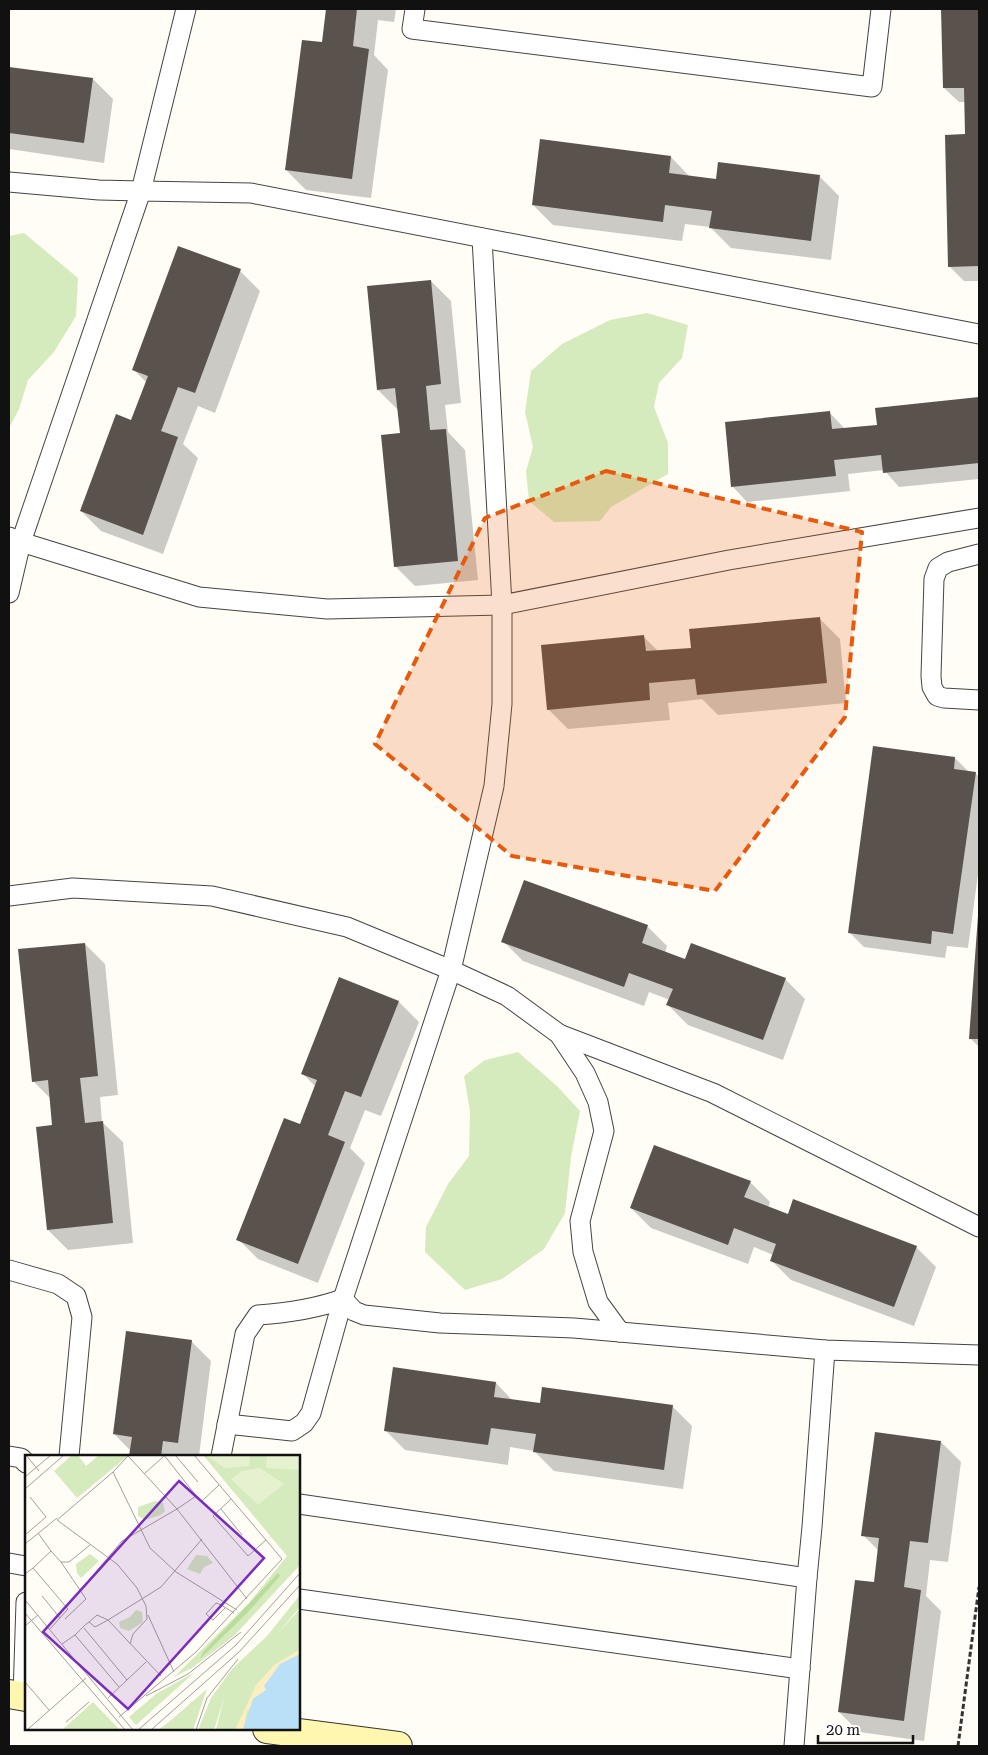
<svg xmlns="http://www.w3.org/2000/svg" width="988" height="1755" viewBox="0 0 988 1755" font-family="'Roboto Serif',serif">
<style>
.green{fill:#d5ebbd}
.shadow{fill:#0003}
.building{fill:#5a524d}
.lines{fill:none;stroke-linecap:round;stroke-linejoin:round}
.lane-casing{stroke:#444;stroke-width:21}
.secondary-casing{stroke:#333;stroke-width:30}
.path{stroke:#333;stroke-width:3;stroke-dasharray:5 2.5;stroke-linecap:butt}
.lane{stroke:#fff;stroke-width:19}
.secondary{stroke:#fff6b0;stroke-width:28}
.marked{fill:#e8590c;fill-opacity:0.2;stroke:#e8590c;stroke-width:4;stroke-dasharray:10 6;stroke-linejoin:round}
.inset-road{fill:none;stroke:#a09f9a;stroke-width:1}
.view{fill:#7b2cbf;fill-opacity:0.15;stroke:#7b2cbf;stroke-width:2.5}
.inset-edge{fill:none;stroke:#111;stroke-width:2.5}
</style>
<rect width="100%" height="100%" fill="#fffdf5"/>
<g class="green">
<path d="M24,233L78,278L76,316L54,352L28,380L19,409L9,428V236Z"/>
<path d="M647,313L688,325L682,358L659,383L654,407L668,443V474L611,507L600,521L554,522L529,501L526,471L533,447L525,412L531,371L562,344L610,320Z"/>
<path d="M518,1052L557,1086L580,1111L571,1157L565,1213L544,1249L502,1279L465,1290L425,1252L426,1227L448,1184L469,1156L470,1111L464,1076L485,1060Z"/>
</g>
<g class="shadow">
<path d="M324,9H396L394,22L378,20L374,55L388,70L371,198L306,190L286,170L323,44L327,12Z"/>
<path d="M943,9H979V281H964L949,266L966,136L965,102H959L944,88Z"/>
<path d="M9,68L93,79L113,99L104,163L9,149Z"/>
<path d="M671,157L690,177L717,181L819,176L839,196L831,260L731,248L710,227L685,224L682,241L553,225L533,205Z"/>
<path d="M240,271L260,291L215,413L198,406L183,444L198,458L163,554L101,531L81,511L132,422L147,383L134,370Z"/>
<path d="M431,281L451,301L461,403L445,405L448,432L465,450L478,580L415,586L395,566L401,434L398,410L378,390Z"/>
<path d="M979,399V479L899,487L884,470L848,474L850,491L747,502L733,487L830,413L845,429L878,426L876,409Z"/>
<path d="M820,619L840,639L846,703L718,715L702,699L668,703L670,720L568,729L548,709L644,637L659,652L692,649Z"/>
<path d="M955,758L969,772L975,773L979,777V867L968,948L947,946L945,958L864,947L850,933Z"/>
<path d="M979,914V1047L970,1038Z"/>
<path d="M647,926L667,946L665,953L686,960L785,979L805,999L783,1060L688,1025L668,1005L670,1000L649,992L644,1006L523,961L503,941Z"/>
<path d="M85,944L105,964L118,1095L100,1097L102,1122L123,1142L133,1243L68,1250L48,1230L54,1126L51,1099L33,1081Z"/>
<path d="M399,1002L419,1022L381,1116L365,1110L350,1148L365,1163L318,1283L258,1259L238,1239L300,1125L316,1087L303,1074Z"/>
<path d="M750,1182L770,1202L768,1208L789,1215L916,1247L936,1267L914,1326L791,1280L771,1260L773,1255L754,1247L748,1264L651,1228L631,1208Z"/>
<path d="M191,1341L211,1361L199,1456H131V1451L114,1434Z"/>
<path d="M496,1383L513,1401L541,1404L672,1406L692,1426L683,1489L554,1471L534,1451L510,1447L508,1465L405,1450L385,1430Z"/>
<path d="M941,1442L961,1462L948,1562L930,1560L926,1596L941,1611L924,1741L859,1732L839,1712L875,1584L879,1551L863,1535Z"/>
</g>
<g class="building">
<path d="M326,9H357L353,46L369,49L352,179L285,170L302,40L322,42Z"/>
<path d="M941,9H979V266L948,267L945,135L965,134L964,88H943Z"/>
<path d="M9,67L93,78L84,143L9,133Z"/>
<path d="M540,139L671,156L669,173L716,179L718,162L820,175L811,241L709,228L712,211L665,205L663,222L532,205Z"/>
<path d="M178,246L241,269L195,393L178,387L161,431L178,437L143,535L80,511L116,414L131,420L148,376L132,370Z"/>
<path d="M431,280L441,384L426,386L430,430L446,429L458,561L394,567L381,435L400,433L395,388L377,390L367,286Z"/>
<path d="M979,397V463L883,473L881,455L834,460L836,476L731,487L725,422L830,411L832,429L877,425L875,408Z"/>
<path d="M820,617L827,683L697,695L695,679L649,683L650,700L547,710L541,645L644,635L646,651L691,648L689,629Z"/>
<path d="M873,746L955,757L954,769L976,772L953,934L932,931L931,944L848,933Z"/>
<path d="M524,880L648,925L642,943L685,959L691,943L786,978L763,1040L666,1005L673,989L629,973L624,987L501,942Z"/>
<path d="M978,916H979V1039H969Z"/>
<path d="M85,943L98,1076L80,1078L85,1123L103,1121L113,1223L47,1230L36,1127L52,1125L48,1080L32,1082L18,949Z"/>
<path d="M339,977L399,1001L361,1097L345,1091L328,1135L345,1142L298,1264L236,1240L284,1118L300,1124L317,1080L301,1074Z"/>
<path d="M654,1145L751,1181L744,1197L788,1214L793,1199L917,1246L894,1307L770,1261L776,1244L734,1228L728,1245L630,1208Z"/>
<path d="M126,1331L192,1340L178,1443L163,1441L161,1456H129L132,1437L113,1434Z"/>
<path d="M393,1367L496,1382L494,1397L540,1403L542,1387L673,1405L664,1470L533,1452L536,1434L491,1428L488,1445L384,1431Z"/>
<path d="M875,1432L941,1441L928,1543L910,1541L904,1587L921,1590L904,1721L838,1712L855,1580L874,1582L879,1538L861,1536Z"/>
</g>
<g class="lines">
<g class="lane-casing">
<g id="lane">
<path d="M415,9L412,29L872,87L881,9"/>
<path d="M9,182L99,190L141,191L186,9"/>
<path d="M482,238L502,605V704L494,786L451,970L343,1299L354,1311L364,1315L440,1323L574,1328L825,1350L979,1355"/>
<path d="M9,537L21,542L199,597L327,609L502,605L729,560L979,518"/>
<path d="M979,554L948,562L938,568L934,579L931,676L932,687L937,696L944,698L979,700"/>
<path d="M9,593L21,542L141,191L251,193L979,334"/>
<path d="M9,896L73,888L212,896L347,927L451,970L507,996L559,1034L585,1073L598,1102L604,1131L580,1221L583,1252L598,1302L620,1332"/>
<path d="M559,1034L713,1093L979,1227"/>
<path d="M9,1270L58,1284L76,1296L82,1317L69,1456"/>
<path d="M227,1424L292,1431L304,1423L311,1413L343,1299"/>
<path d="M9,1456L21,1458L26,1463"/>
<path d="M221,1456L245,1334L258,1315C287,1313 315,1309 343,1299"/>
<path d="M299,1504L807,1578L794,1746"/>
<path d="M9,1563L26,1566"/>
<path d="M807,1578L812,1527L825,1350"/>
<path d="M299,1599L800,1669"/>
<path d="M23,1696L26,1602"/>
</g>
</g>
<g class="secondary-casing">
<g id="secondary">
<path d="M9,1694L26,1697"/>
<path d="M267,1729L398,1746"/>
</g>
</g>
<path class="path" d="M958,1746L979,1587"/>
<use href="#lane" class="lane"/>
<use href="#secondary" class="secondary"/>
</g>
<path class="marked" d="M606,471L862,532L845,717L715,891L512,856L375,744L485,518Z"/>
<g transform="translate(25 1455)">
<rect width="275" height="275" fill="#fffdf5"/>
<path d="M47,0H53L61,11L74,0H104L52,43L29,16ZM178,0H275V110L209,181L167,213L149,222L224,148L262,101ZM130,46L138,48L140,56L136,60L120,65L113,61V52ZM65,99L74,106L56,123L52,118L51,109ZM171,100L182,101L188,108L179,112L175,119L162,114ZM275,140V152L252,179L275,154V199L255,209L218,275H191L199,243L189,275H173L186,243L207,214L242,181ZM111,155L117,157L118,167L104,176L95,173L94,167L105,162ZM170,217L111,270L104,262L131,239ZM182,234L168,275H133L145,266ZM68,247L95,275H37Z" fill="#d5ebbd"/>
<path d="M253,118L255,121L223,157L175,204L178,197Z" fill="#b9dc9c"/>
<path d="M275,194V199L255,209L241,235L222,256L218,275H210L231,230L249,210Z" fill="#fbeec1"/>
<path d="M181,0H225L224,11L200,13ZM242,0H275V15L241,13ZM235,13L259,29L233,50L206,24L217,16Z" fill="#e6f2cf"/>
<path d="M275,199V275H218L228,244L241,235L239,231L255,209Z" fill="#b9e0f7"/>
<path class="inset-road" d="M1,0L14,16M104,0L88,17L125,93L151,117L212,155M139,0L176,47L194,30M150,0L173,27M103,1L152,54L171,41M88,17L32,65L92,109L112,133L121,151L122,164L108,179L105,189M119,19L139,1M0,22L26,0M0,34L39,0M206,44L188,61L223,101L241,85M196,54L217,80M0,80L21,62L5,42M0,89L32,63M26,96L36,107H44L65,90M36,107L61,144L40,164M8,113L26,96L13,78M0,119L8,113L43,154L25,174M17,141L35,163M0,145L108,275M47,145L97,86L152,54L222,144M200,153L188,165L181,159L191,148L194,149L198,151L209,158M0,158L100,275M123,160L149,217M64,167L70,172L83,165L72,160L64,167L60,170L50,180L94,232M0,171L13,160M59,173L102,225L83,243M37,189L50,180M136,221L83,165L136,132L177,84M102,225L121,207M0,227L24,255M121,241L163,219L216,177M94,262L171,197L257,104L169,0M41,267L64,247M2,275L61,223M113,275L211,190L275,118M126,275L214,197L275,130M171,275L182,243L213,204"/>
<path class="view" d="M154,26L239,103L103,254L18,177Z"/>
<rect width="275" height="275" class="inset-edge"/>
</g>
<rect width="988" height="1755" fill="none" stroke="#111111" stroke-width="20"/>
<path d="M818 1735v8h95v-8" fill="none" stroke="#111111" stroke-width="2.5"/>
<text x="826" y="1735" font-size="15" fill="#111111" stroke="#ffffff" stroke-width="4" paint-order="stroke">20 m</text>
</svg>
